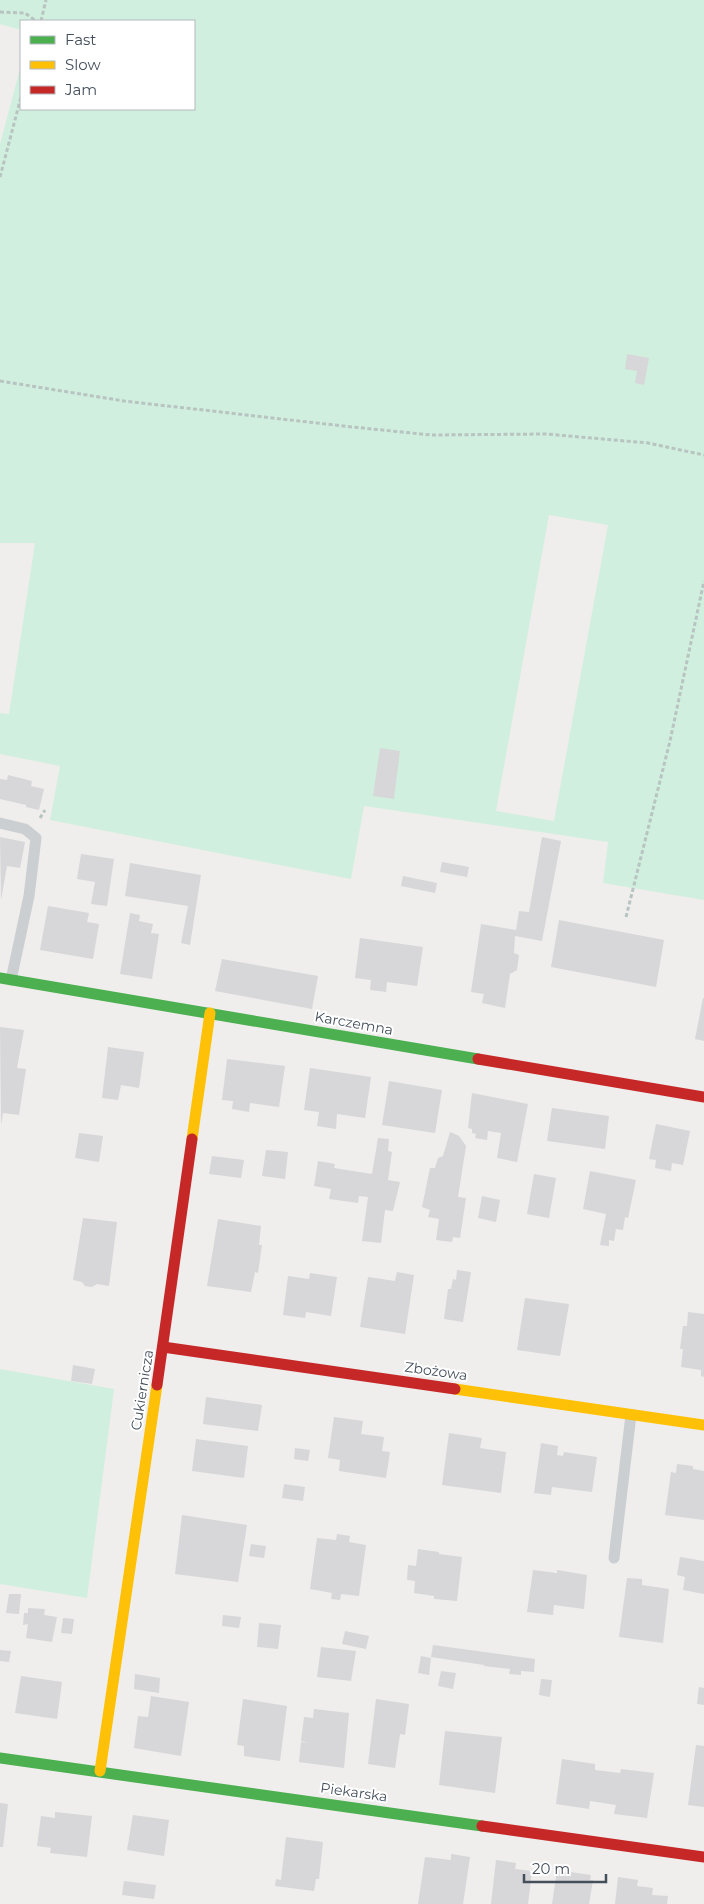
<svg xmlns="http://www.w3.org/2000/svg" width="704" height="1904" viewBox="0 0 704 1904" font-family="Montserrat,sans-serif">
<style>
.green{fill:#d1efde;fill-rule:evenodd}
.building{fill:#d7d7d9}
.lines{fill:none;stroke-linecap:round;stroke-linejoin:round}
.path{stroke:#b7c4c1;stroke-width:3;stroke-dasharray:4 2.5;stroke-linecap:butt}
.lane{stroke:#cccfd1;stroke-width:11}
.fast{stroke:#4caf50;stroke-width:11}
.slow{stroke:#ffc107;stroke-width:11}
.jam{stroke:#c62828;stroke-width:11}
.labels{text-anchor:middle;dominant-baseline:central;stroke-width:4;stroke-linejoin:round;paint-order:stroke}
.street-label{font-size:14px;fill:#444f5b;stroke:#fff}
</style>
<rect width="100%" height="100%" fill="#efeeed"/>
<g class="green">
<path d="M0,0H704V900L603,883L608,842L364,806L351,879L50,820L60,766L0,754V713L9,714L35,543H0V144L21,65V109H194V21H21V30L0,24ZM549,515L608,525L554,821L496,811Z"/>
<path d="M0,1369L114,1389L87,1598L0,1584Z"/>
</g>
<g class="building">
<path d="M627,354L649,358L644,385L635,383L637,371L625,369Z"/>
<path d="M380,748L400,751L394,799L373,796Z"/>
<path d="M8,775L32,781L31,786L44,789L39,810L26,807V805L0,799V779L7,780Z"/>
<path d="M0,837L25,842L20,868L7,866L1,900Z"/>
<path d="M542,837L561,841L542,941L515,936L514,953L519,955L517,970L510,974L505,1008L482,1003L484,994L471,992L481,924L516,930L519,911L529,912Z"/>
<path d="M81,854L114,859L107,906L91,904L95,882L77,879Z"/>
<path d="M442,862L469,867L467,877L440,872Z"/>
<path d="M130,863L201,875L190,945L181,943L188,906L125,896Z"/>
<path d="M403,876L437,883L435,893L401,886Z"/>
<path d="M48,906L89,913L87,922L99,924L93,959L40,950Z"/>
<path d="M130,913L140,915L139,921L153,924L151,933L159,934L152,979L120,974Z"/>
<path d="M559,920L664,940L656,987L551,967Z"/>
<path d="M360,938L423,947L417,986L387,982L386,992L370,990L371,980L355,978Z"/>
<path d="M222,959L318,976L312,1009L215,991Z"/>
<path d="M703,998H704V1041L695,1039Z"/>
<path d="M0,1027L24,1030L17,1068L26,1069L19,1115L3,1113L1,1125Z"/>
<path d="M108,1047L144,1052L139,1088L121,1085L118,1100L102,1098Z"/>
<path d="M227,1059L285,1066L279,1107L250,1103L249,1112L232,1109L233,1101L222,1100Z"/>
<path d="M310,1068L371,1077L365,1118L337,1114L336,1129L317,1126L319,1112L304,1110Z"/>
<path d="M389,1081L442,1090L435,1133L382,1125Z"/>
<path d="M472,1093L528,1104L517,1162L497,1158L501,1133L488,1131L487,1140L475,1138L476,1134L472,1133V1129L468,1128Z"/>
<path d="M552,1108L609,1116L605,1149L547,1141Z"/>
<path d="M656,1124L690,1131L683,1165L672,1163L671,1171L655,1168L656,1160L649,1159Z"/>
<path d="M450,1132L459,1136L466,1146L458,1197L466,1198L460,1238L453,1237L452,1242L436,1240L439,1219L428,1217L430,1210L422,1207L430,1168H435L438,1158L443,1156Z"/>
<path d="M79,1133L103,1136L99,1162L75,1158Z"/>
<path d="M378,1138L389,1139L388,1151L392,1152L388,1180L400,1182L393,1211L385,1210L381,1243L362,1241L368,1197L359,1196L358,1203L329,1199L331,1189L314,1186L318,1161L335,1164L334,1168L372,1174Z"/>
<path d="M266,1150L288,1152L285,1179L262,1176Z"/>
<path d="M212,1156L244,1160L241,1178L209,1174Z"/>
<path d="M590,1171L636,1180L628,1218L625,1217L623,1230L616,1229L614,1241L609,1240V1246L600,1245L606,1214L583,1209Z"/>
<path d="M534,1174L556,1178L549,1218L527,1214Z"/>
<path d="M482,1196L500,1200L496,1222L478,1218Z"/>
<path d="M83,1218L117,1222L109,1286L97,1284L92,1287L85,1286L82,1282L73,1280Z"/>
<path d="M218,1219L261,1226L259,1245H262L258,1273L255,1272L251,1292L207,1286Z"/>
<path d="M457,1270L471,1272L463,1322L444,1319L448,1289H451L453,1279L456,1280Z"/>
<path d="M397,1272L414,1275L405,1334L360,1327L368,1277L395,1281Z"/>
<path d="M310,1273L337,1277L331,1316L306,1312L305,1318L283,1315L288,1276L309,1279Z"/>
<path d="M525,1298L569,1304L560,1356L517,1350Z"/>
<path d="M688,1312L704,1314V1377L701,1376V1370L681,1367L683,1349H680L683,1326H687Z"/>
<path d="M73,1365L95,1369L92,1384L71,1381Z"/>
<path d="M206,1397L262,1405L258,1431L203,1424Z"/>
<path d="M334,1417L363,1421L361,1434L384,1437L382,1451L390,1452L386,1478L339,1471L340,1460L328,1458Z"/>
<path d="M449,1433L482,1438L480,1448L506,1452L501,1493L442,1485Z"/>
<path d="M196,1439L248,1446L244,1478L192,1471Z"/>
<path d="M541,1443L558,1446L557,1455L563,1456L564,1452L597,1457L592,1492L552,1487L551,1495L534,1493Z"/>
<path d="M295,1448L310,1450L308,1461L294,1459Z"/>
<path d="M677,1464L693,1466V1469L704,1471V1520L665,1515L671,1472L676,1473Z"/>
<path d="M284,1484L305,1487L303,1501L282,1498Z"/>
<path d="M182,1515L247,1525L238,1582L175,1574Z"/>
<path d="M337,1534L350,1536L349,1542L366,1545L359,1596L341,1594L340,1600L331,1599L332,1593L310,1589L317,1538L336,1540Z"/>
<path d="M251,1544L266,1546L264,1558L249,1556Z"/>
<path d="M418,1549L439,1552V1554L462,1557L457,1601L434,1599V1596L414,1593L415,1581L407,1580L408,1565L416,1566Z"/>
<path d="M680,1557L704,1561V1594L683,1590L685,1577L677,1575Z"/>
<path d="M533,1570L557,1573V1570L587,1575L584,1609L554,1605L553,1615L527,1612Z"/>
<path d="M627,1578L642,1579V1585L669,1589L663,1643L619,1637Z"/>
<path d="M9,1594H21L19,1614L6,1613Z"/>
<path d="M28,1608L45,1609L44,1615L57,1617L52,1642L26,1638L28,1624L23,1625L24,1613H28Z"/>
<path d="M223,1615L241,1617L239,1628L222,1626Z"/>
<path d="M63,1618L74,1619L72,1634L61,1633Z"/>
<path d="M259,1623L281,1625L278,1649L257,1647Z"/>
<path d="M345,1631L369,1636L366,1649L342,1644Z"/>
<path d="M433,1645L535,1659L534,1672L521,1671V1675L509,1674L510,1669L484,1666L485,1659L484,1665L431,1657Z"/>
<path d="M321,1647L356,1651L351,1681L317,1677Z"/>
<path d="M0,1650L11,1651L9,1662L0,1661Z"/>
<path d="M421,1656L431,1658L429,1675L418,1673Z"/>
<path d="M441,1671L456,1673L453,1689L438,1686Z"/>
<path d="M135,1674L160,1678L159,1693L134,1689Z"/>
<path d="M21,1676L62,1682L57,1719L15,1713Z"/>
<path d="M541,1679L552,1680L550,1697L539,1695Z"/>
<path d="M699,1687L704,1688V1705L697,1704Z"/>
<path d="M151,1696L189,1702L181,1756L134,1748L138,1716L148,1717Z"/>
<path d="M243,1699L287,1706L280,1761L244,1756V1746L237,1745Z"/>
<path d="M376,1699L409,1704L405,1735L400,1734L395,1768L368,1764Z"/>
<path d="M314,1709L349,1713L344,1768L299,1762L301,1742L308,1743L301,1741L304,1717L313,1718Z"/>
<path d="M445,1731L502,1737L495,1793L439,1785Z"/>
<path d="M696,1745L704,1746V1807L688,1805Z"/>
<path d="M562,1759L595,1764V1770L620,1773L621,1769L654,1773L647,1818L614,1814L616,1805L590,1801L589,1809L556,1804Z"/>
<path d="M0,1803L8,1804L3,1847H0Z"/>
<path d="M55,1812L92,1816L87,1857L50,1853L51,1848L37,1846L41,1816L55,1818Z"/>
<path d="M133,1815L169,1820L164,1856L127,1850Z"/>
<path d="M286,1837L323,1842L319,1879H316L314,1891L275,1886L276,1879L281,1880Z"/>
<path d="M451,1854L470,1857L463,1904H418L425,1857L451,1860Z"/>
<path d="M496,1860L516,1863L515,1869L532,1871L528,1904H491Z"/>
<path d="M557,1870L591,1875L590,1880H593L589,1904H552Z"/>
<path d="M618,1877L638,1880L637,1886L653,1888L652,1895L668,1896L667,1904H615Z"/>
<path d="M124,1881L156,1885L154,1899L122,1895Z"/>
</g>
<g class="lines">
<g class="path">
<path d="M0,12L25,13L36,21"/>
<path d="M41,21L46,0"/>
<path d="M0,177L21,97"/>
<path d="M0,381L124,401L343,426L431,435L546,434L648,443L704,455"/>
<path d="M40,818L45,810"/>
<path d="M626,917L670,741L704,581"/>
</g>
<g class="lane">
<path d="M0,823L25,829L36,838L29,896L11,980"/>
<path d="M614,1558L631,1415"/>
</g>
<g class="fast">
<path d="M0,978L478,1059"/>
<path d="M0,1758L482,1826"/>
</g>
<g class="slow">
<path d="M192,1139L210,1013"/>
<path d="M455,1389L704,1425"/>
<path d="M100,1771L157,1385"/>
</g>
<g class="jam">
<path d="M478,1059L704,1097"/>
<path d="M163,1347L455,1389"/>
<path d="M157,1385L192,1139"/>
<path d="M482,1826L704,1857"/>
</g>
</g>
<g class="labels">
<g class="street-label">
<text transform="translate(354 1023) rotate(10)">Karczemna</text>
<text transform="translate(436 1371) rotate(8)">Zbożowa</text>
<text transform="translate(142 1390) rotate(-81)">Cukiernicza</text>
<text transform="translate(354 1792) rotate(8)">Piekarska</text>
</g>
</g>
<rect x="20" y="20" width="175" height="90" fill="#ffffff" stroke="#b4b9bd"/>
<rect x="30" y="36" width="25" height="8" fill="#4caf50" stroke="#b4b9bd"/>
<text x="65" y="45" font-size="15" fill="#444f5b">Fast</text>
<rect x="30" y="61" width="25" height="8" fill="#ffc107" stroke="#b4b9bd"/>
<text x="65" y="70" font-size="15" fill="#444f5b">Slow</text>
<rect x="30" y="86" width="25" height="8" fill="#c62828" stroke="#b4b9bd"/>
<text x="65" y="95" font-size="15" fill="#444f5b">Jam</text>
<path d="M524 1874v8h82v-8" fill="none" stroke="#444f5b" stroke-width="2.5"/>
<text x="532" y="1874" font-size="15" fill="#444f5b" stroke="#ffffff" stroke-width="4" paint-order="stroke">20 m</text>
</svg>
